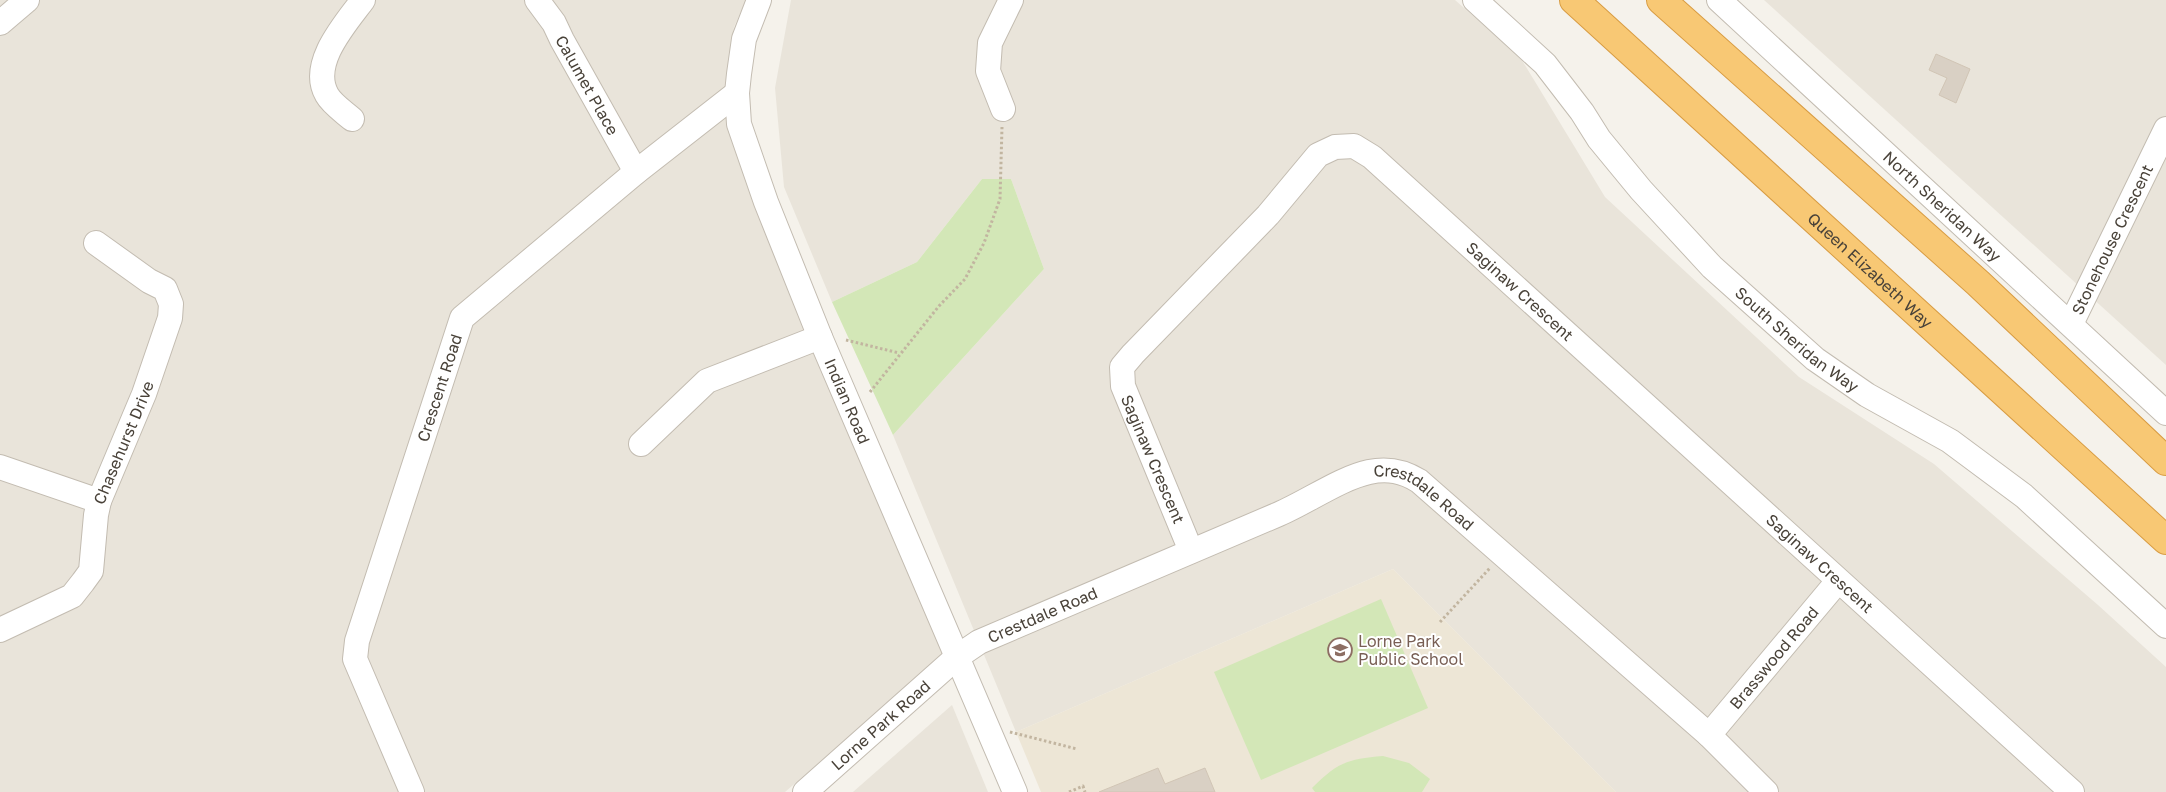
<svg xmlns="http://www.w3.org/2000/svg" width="2166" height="792" viewBox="0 0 2166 792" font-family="'Golos Text',sans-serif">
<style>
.residential{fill:#e9e4da}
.education{fill:#ede6d6}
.green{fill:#d3e7b7}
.building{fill:#d9d0c4;stroke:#d1c5b5}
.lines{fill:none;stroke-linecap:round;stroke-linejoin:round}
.minor-casing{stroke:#c3bcb1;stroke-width:26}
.highway-casing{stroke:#d89c43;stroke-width:30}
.path{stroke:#c2b5a0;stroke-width:3;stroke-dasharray:2.5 2.5;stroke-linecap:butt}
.minor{stroke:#fff;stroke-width:24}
.highway{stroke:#f8c874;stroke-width:28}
.labels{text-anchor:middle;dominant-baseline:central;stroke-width:4;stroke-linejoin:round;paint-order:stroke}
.street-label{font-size:16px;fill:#494239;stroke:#fff}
.education-label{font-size:16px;fill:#785e54;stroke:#fff;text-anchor:start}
</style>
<rect width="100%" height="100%" fill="#f5f2eb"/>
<g class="residential">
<path d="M0,0H746L734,27L727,72L946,653L785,792H0Z"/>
<path d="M791,0H1455L1520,57L1605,197L1799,377L1934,464L2098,605L2166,667V792H1616L1393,569L1016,732L893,435L1044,269L1011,179H982L917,262L832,302L784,187L775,88Z"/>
<path d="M1764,0H2166V365Z"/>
<path d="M952,705L988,792H853Z"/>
</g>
<path class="education" d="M1393,569L1616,792H1041L1016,732Z"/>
<g class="green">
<path d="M982,179H1011L1044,269L893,435L832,302L917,262Z"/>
<path d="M1381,599L1428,708L1261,780L1214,672Z"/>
<path d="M1383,756L1409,763L1430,779L1422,792H1315L1312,788C1337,763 1347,759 1383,756Z"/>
</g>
<g class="building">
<path d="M1936,54L1970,69L1956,103L1939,95L1947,78L1929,70Z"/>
<path d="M1158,768L1165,784L1205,768L1215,792H1099Z"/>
</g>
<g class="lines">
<g class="minor-casing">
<g id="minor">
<path id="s1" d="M537,0L554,23L562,40L636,172"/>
<path id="s2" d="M759,0L744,39L739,74L737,93L739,124L766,202L820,337L1015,792"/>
<path id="s3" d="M1475,0L1545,64L1582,112L1599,139L1641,190L1712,267L1815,359L1867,395L1950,441L2024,496L2166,626"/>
<path id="s4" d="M1719,0L2166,413"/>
<path d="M0,23L27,0"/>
<path d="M1003,109L988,71L990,43L1011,0"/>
<path d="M352,119C344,112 332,104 327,95C309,64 345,24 363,0"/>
<path id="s5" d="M2071,324L2166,129"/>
<path d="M641,444L707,381L820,337"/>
<path d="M0,467L99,501"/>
<path id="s6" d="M1191,551L1123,386L1122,367L1133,354L1268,215L1318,155L1335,147L1354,146L1372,157L2072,792"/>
<path id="s7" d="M0,630L72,596L83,582L91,571L96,515L99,501L144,394L170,318L171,304L165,289L149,281L96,243"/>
<path id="s8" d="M1709,735L1838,581"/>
<path id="s9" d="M412,792L355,659L357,641L462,318L636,172L737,93"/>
<path id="s10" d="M805,792L957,657L979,642C1079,599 1179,556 1279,514C1307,502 1341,478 1369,472C1388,468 1403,471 1419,481L1709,735L1766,792"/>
</g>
</g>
<g class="highway-casing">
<g id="highway">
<path id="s11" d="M1574,0L2166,540"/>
<path d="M1661,0L1978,283L2166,461"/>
</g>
</g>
<g class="path">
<path d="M846,340L899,353"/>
<path d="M870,392L939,306L965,279L984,243L1000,199L1002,127"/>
<path d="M1440,622L1490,568"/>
<path d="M1010,732L1077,749"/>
<path d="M1069,792L1083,786L1085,792"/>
</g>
<use href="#minor" class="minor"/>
<use href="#highway" class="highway"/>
</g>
<defs>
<g id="school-ring" transform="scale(1.25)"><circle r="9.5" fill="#fff" stroke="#8d6e63" stroke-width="1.5"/><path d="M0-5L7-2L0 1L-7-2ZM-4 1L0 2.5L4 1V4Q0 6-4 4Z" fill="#8d6e63"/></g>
</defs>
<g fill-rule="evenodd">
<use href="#school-ring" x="1340" y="650"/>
</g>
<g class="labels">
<g class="street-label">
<text stroke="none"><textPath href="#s1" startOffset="99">Calumet Place</textPath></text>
<text stroke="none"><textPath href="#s4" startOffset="304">North Sheridan Way</textPath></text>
<text stroke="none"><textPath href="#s5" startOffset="94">Stonehouse Crescent</textPath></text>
<text stroke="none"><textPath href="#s11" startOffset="401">Queen Elizabeth Way</textPath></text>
<text stroke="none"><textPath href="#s6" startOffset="745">Saginaw Crescent</textPath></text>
<text stroke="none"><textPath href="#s3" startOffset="470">South Sheridan Way</textPath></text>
<text stroke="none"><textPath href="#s9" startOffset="429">Crescent Road</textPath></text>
<text stroke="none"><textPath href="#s2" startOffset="425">Indian Road</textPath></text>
<text stroke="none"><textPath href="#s7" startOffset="245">Chasehurst Drive</textPath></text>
<text transform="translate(1153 459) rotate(67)">Saginaw Crescent</text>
<text stroke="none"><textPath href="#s10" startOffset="719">Crestdale Road</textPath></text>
<text stroke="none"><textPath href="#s6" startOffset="1150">Saginaw Crescent</textPath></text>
<text stroke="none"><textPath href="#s10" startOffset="299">Crestdale Road</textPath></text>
<text stroke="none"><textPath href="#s8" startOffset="101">Brasswood Road</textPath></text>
<text stroke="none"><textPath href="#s10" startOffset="101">Lorne Park Road</textPath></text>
</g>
<g class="education-label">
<text x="1358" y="641">Lorne Park<tspan x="1358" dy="18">Public School</tspan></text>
</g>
</g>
</svg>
